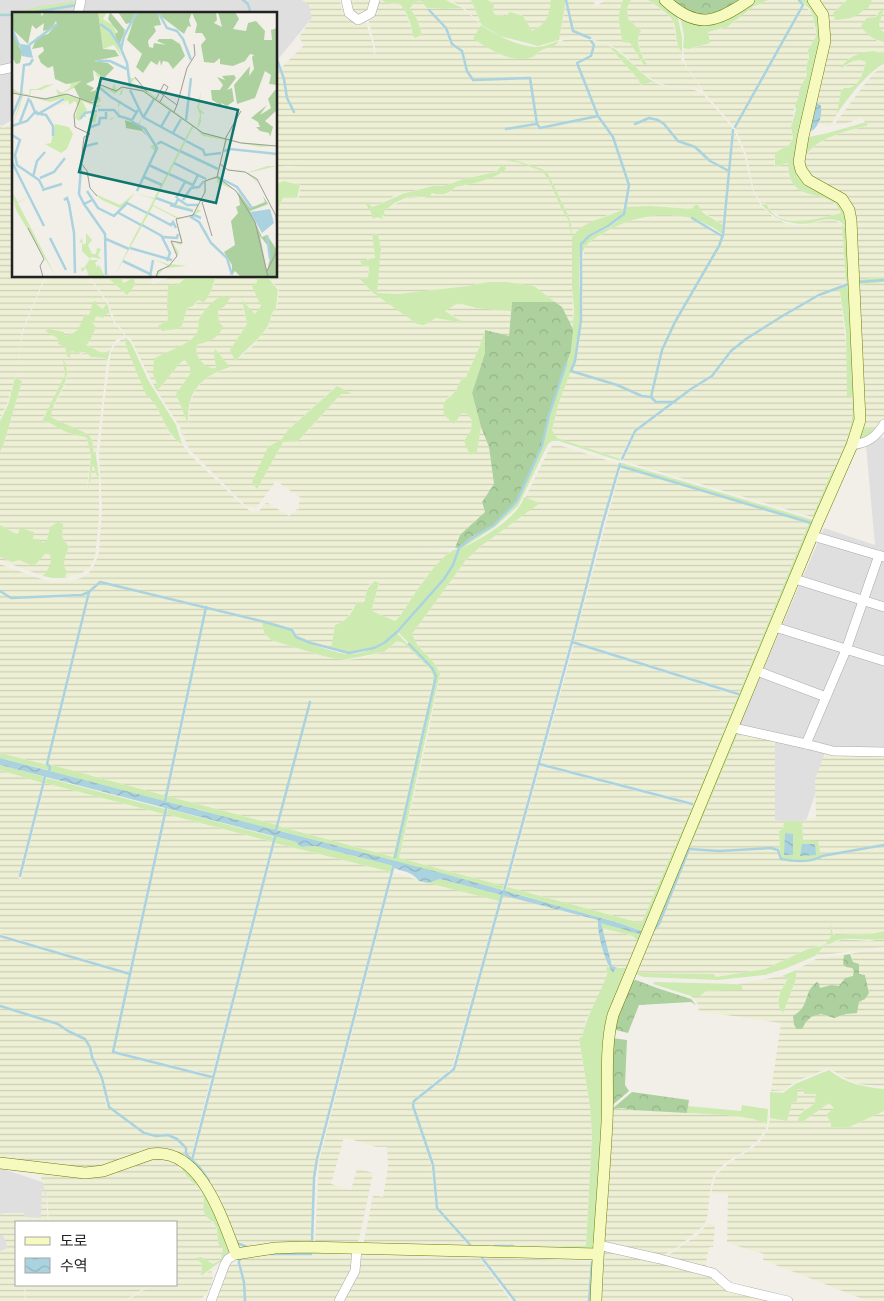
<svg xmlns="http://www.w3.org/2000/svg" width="884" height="1301" viewBox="0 0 884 1301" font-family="'Space Grotesk','Noto Sans KR',sans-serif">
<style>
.residential{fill:#e0dfdf}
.farmland{fill:url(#farmland-rules);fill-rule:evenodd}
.grass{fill:#cdebb0}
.forest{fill:url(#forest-crowns)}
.water{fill:url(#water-waves)}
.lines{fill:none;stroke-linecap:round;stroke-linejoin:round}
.stream{stroke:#aad3df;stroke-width:2.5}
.street-casing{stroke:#a9a9a9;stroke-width:10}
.secondary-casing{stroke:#707d05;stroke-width:12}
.street{stroke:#fff;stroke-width:9}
.secondary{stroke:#f7fabf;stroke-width:11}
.inset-river{fill:none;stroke:#aad3df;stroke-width:2.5}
.inset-road{fill:none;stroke:#9f9d99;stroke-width:1}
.view{fill:#0f766e;fill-opacity:0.15;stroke:#0f766e;stroke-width:2.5}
.inset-edge{fill:none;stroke:#222;stroke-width:2.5}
</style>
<defs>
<pattern id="farmland-rules" width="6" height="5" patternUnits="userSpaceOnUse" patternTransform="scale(1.25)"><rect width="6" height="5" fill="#eef0d5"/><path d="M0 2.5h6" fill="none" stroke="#ccceb7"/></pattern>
<pattern id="forest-crowns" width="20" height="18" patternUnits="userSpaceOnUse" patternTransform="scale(1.25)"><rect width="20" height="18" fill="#add19e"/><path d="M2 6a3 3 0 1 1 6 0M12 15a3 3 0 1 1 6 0" fill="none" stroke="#95b388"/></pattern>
<pattern id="water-waves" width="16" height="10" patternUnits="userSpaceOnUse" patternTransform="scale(1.25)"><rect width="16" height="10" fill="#aad3df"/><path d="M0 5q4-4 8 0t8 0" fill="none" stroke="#92b5bf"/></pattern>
</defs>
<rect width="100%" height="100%" fill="#f2efe9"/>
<g class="residential">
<path d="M0,0H306L315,14L276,62V14H14V119L0,127Z"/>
<path d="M865,434L884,438V753L829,754L805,824L763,823L737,730L824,528L875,545Z"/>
<path d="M0,1168L48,1184L44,1222H16V1258L0,1261Z"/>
</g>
<g class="farmland">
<path d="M302,0H340L341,9L365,20L373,45L374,55L376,51L368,18L377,0L393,4L399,3L403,7L412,30L413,36L422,35L417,19L410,8L415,2L421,1L427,8L445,9L462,8L481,25L474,39L504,57L514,59L528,58L564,40L577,38L590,40L593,45L591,55L576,63L598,116L613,137L628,185L625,208L598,219L572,243L573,329L561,307L534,286L526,285L488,282L468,286L398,294L376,293L381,248L378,235L372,233L375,259H367L362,265L369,267L368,278H359L372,292L424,325L435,318L456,317L445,311L458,303L476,308L511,311L509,337L485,330L479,348L466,377L462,379L456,390L446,399L455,423L462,413L467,414L472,420L471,430L464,441L477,452L481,427L489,447L494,484L482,502L485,512L460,535L455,548L433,550L417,549L433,551L451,550L425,578L401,615L395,621L374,612L372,609L379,584L374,581L369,585L365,595V601L362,603L357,602L346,619L341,623L335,625L331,649L297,636L292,629L265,621L99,581L89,591L82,595L11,597L0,590V564L35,577L53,582H65L81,578L88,574L95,564L99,553L102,507L99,455L104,404L111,352L115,345L122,339L125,338L126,346L171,436L182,444L189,454L239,502L251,512L259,511L266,503H268L289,516L297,509L299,511L298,506L301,498L276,481L256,508H252L246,506L189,449L183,435L186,432L182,435L180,427L157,391L181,362L185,360L190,368V374L176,394L188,424L190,403L196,389L204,380L218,372L230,368L216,350L214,353L216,368L210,369L205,367L196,355L195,350L197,345L219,323L218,310L225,306L218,298L202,313L198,321L200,328L199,332L183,346L161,355L156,381L157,385L154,386L134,345L130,338L125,336L124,331L116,324L108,302L89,276H106L127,295L129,279L124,283L122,281L125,276H153L150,282L154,284L172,276H188L176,286L168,285L167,306L168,320L159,326L162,331L177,329L182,326L187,308L196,304L198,300L209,296L211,288L214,285L216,276H257V282L253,286L262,306L255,314L251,312L248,305L243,309L247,324L230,350L235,361L255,344L258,338L268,328L273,311L277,308L279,290L268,276H276V213L284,196L297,198L298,201L301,185L284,181L276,184V168L301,166H287L276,168V59L284,80L286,98L295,114L287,98L285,79L281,68L304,45L299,37L312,18L309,5ZM428,9L444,24L452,44L463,51L468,71L473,80L530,77L534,110L537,125L540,127L587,118L540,129L536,125L506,129L536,124L530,79L473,81L467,71L462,52L451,45L443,25ZM499,168L498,176L485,178L483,181L469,183L466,186L454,187L451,192L446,194H438L432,193L424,198L409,197L386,209L383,218L377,217L373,219L372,207L378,205L396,195L433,186H444L464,179L496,172ZM336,386L351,394H341L306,433L283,442L257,488L268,447L282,439L288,430Z"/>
<path d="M347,0H374L368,13L355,16Z"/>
<path d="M449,0H471L482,25L463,7Z"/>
<path d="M488,0H551L550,11L545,24L531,31L523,16L513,12L506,16L496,15L493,12L494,5Z"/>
<path d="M567,0H595L594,3L596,6L606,0H623L620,9L622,41L630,43L644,65L647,64L640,51L638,37L641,31L628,19L627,8L631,0H648L669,16L673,21L677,44L682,52L681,59L702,90L689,87L669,86L658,83L637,69L626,56L617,49L608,44L591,39L590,37L577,33L573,31Z"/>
<path d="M798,0L802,5L734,127L704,92L686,65L684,59L683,48L689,49L705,45L710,40L707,34L708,32L719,30L736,21L743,13L764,1Z"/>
<path d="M820,0H847L836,10L835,20L847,19L864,9L872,0H884V32L879,29V24L884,10L879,12L864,31L878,42H884V54L874,51L869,52L864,54H855L845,62L843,68L855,60L861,59L866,62L858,84L853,87L844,88L841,91L837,114L830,127L821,123L819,124L821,110L819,103L817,102L830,42L829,16Z"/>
<path d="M802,1L815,19L814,29L817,34L808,53L809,58L806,66L807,75L799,90L800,96L795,105L791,127L793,137L789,145L778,151L775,155L774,164L775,167L789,163L791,179L831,201L842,211L841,213L817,219L799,222L784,219L770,210L765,203H761L754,191L746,154L735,128L803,5Z"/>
<path d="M566,3L572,31L590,39L577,37L559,40Z"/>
<path d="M591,40L607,44L638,79L641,85L651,82L668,87L689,88L702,93L732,127L729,170L710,161L695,147L678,140L665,124L658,119L649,117L635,124L649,118L658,120L664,124L678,141L694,148L709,162L729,172L723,225L710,216L693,209L650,206L626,207L629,185L626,173L614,137L599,115L578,64L591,56L595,45Z"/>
<path d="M884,67V277L857,280L855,221L812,176L807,169L804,158L815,146L829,137L868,125L860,117L851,122L833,126L865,84L874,73Z"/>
<path d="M14,122V194L0,191V125L3,128Z"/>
<path d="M734,130L744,154L753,191L761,206L773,217L787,224L799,226L828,220L836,221L842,224L846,282L792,309L746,338L731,351L712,375L690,389L675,401H656L652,397L662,350L676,322L720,247L723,235Z"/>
<path d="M0,192L14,195V276H45L22,331L16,374L7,404L0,418Z"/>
<path d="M652,215H671L691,218L710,228L722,236L719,246L675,322L661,350L651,396H647L617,385L571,371L576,361L579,344L583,305L581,268L585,247L591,241L616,226L634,219Z"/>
<path d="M46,276H88L107,303L103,309L97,305L89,316L85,314L79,329L75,333L65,336H53L57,338L58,344L65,347L67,356L70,357V352L73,350L81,354L86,352L95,357L105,358L107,362L96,455L94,454L92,439L51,417V411L63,389L67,376L65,370V375L49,408L42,419V421L51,423L70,434L83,435L87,438L91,456L87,490L93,462L96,474L99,479V518L95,557L90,567L82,573L65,578L67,572L64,568V559L69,547L62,537L63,530L50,527L47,540L43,543L18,535L0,525V452L4,443L22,381L15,378L23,331Z"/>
<path d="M884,282V420L876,431L864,427L858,285Z"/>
<path d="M835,289L840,292L854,416L852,426L835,469H833L812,517L623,461L636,432L692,390L713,377L732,352L746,340L784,315Z"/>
<path d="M110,313L115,325L123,332L124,336L116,340L110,350L104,354L86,345L90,341L96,327L93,324L96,315Z"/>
<path d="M570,371L617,386L642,397H651L655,402H674L634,430L620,459L557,438L553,433L552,430L559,402Z"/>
<path d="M553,445L562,446L619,464L504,886L399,858L428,735L440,673L434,663L418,646L412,634L466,560L481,546L539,503L525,498L549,450Z"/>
<path d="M621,467L809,523L739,693L574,641Z"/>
<path d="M46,553L50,555L52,559L50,567L43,576L0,560V557L12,562L19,560L31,565L36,564Z"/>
<path d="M100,583L262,622L264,633L271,640L323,656L346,660L356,659L384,652L397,641L405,643L431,670L433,675V683L393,857L278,826L310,701L277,825L167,796L181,734L205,614L167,793L163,795L48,764L90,593Z"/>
<path d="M0,591L11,599L37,597L57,598L83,596L88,593L47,765L0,753Z"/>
<path d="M574,644L738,696L694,803L541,763Z"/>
<path d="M738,733L775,740V820L784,821L783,829L779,831L780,851L771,848L719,851L689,848Z"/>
<path d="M825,753L884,754V844L821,856L818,841H803L802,821L816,817L815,779Z"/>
<path d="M540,766L693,806L642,922L640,923L507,887Z"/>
<path d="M0,770L43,783L18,878L21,879L45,783L164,814L129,972L0,934Z"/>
<path d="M166,814L273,842L212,1075L114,1051Z"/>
<path d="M275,843L391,872L316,1159L313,1179L311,1242H269L248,1247L237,1242L221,1201L205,1173L193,1160Z"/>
<path d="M884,846V931L871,934L836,935L834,934L831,927V936L829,940L831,944L843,939L869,941L884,939V947L815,956L824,945L808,949L765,969L716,977L714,974L640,973L636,970L652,932L659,925L690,850L718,852L771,849L777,850L781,860L800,861L817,860L821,857Z"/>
<path d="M393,873L499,901L452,1068L413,1100L412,1105L431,1164L436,1208L470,1247L366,1243L364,1241L373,1195L383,1197L388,1167L387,1147H376L344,1137L331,1184L351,1190L357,1168L373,1173L359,1240L354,1244L315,1243L319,1161Z"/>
<path d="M503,895L598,920L608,966L606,969L608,972L603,988L586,1020L582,1038H579L590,1106L592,1135L586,1246H472L441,1212L436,1201L433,1163L415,1110V1102L454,1069Z"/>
<path d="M602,928L633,936L638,940L628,968L612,967Z"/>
<path d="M0,937L129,974L112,1053L211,1077L191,1158L187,1154L186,1148L177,1138L168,1134L156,1135L144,1133L109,1107L103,1077L93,1057L91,1046L85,1039L55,1022L0,1005Z"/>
<path d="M864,951H884V1087L859,1084L843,1077L829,1068L794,1082L785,1090L771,1091L781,1023L699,1011L697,1003L691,996H700L706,991L723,990L741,985L736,984L782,976L788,977L777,1000L786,1003L796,979V970L816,959L844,955V959L854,971L853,976L845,978L839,986L831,985L820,989L807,996L803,1009L799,1012L806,1022L812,1017L821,1014L829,1017H839L858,1007L859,1002L869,993L865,975L859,974L850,954Z"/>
<path d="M0,1007L54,1023L85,1040L89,1047L92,1057L102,1078L106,1105L109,1107L143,1134L156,1136H168L177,1139L185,1148V1154L183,1157L177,1154L90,1171L0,1161Z"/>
<path d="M798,1089H804V1093H816L814,1104L804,1109L801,1123L829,1103L834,1107L831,1122L832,1127L847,1128L884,1111V1301H868L763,1260L764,1254L727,1243L728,1194L711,1193L716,1175L728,1164L758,1144L768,1129L770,1118L787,1120L792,1103L797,1101Z"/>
<path d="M623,1108L632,1110L729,1115L760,1120L767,1124L766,1129L758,1140L747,1150L726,1162L714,1174L711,1185L707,1219L702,1227L679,1246L662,1256L604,1243L611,1109Z"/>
<path d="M161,1158L183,1167L188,1178L200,1189L203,1196L204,1212L207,1218L216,1226L217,1236L223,1248L221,1260L213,1264L201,1258H197L202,1264L201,1276H176V1222H49L47,1197L40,1174L86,1178Z"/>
<path d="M42,1187L46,1197L48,1222H16V1285H24L25,1301H0V1251L8,1248L3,1235H0V1214L6,1213H24L25,1217L41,1218Z"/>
<path d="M708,1223L715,1225L713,1247H709L705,1268L664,1258L699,1234Z"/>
<path d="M605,1250L663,1263L713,1277L780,1301H602Z"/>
<path d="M311,1253L352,1255L353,1258L351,1273L335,1301H246L245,1282L240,1260L265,1255Z"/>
<path d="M364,1255L479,1257L511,1301H341L360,1257Z"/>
<path d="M483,1257L591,1261L588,1301H516Z"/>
<path d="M239,1263L243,1282L244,1301H216L229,1265Z"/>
<path d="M211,1270L213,1276L212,1283L207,1293L199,1301H126L152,1285H176V1277H201Z"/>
<path d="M25,1285H149L124,1301H26Z"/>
</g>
<g class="grass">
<path d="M381,0H446L462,8L445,9L427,8L421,1L415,2L410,8L417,19L422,35L415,38L413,36C412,26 407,11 399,3L389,4Z"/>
<path d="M471,0H488L494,5L493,12L496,15L506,16L510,12L523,16L532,31C547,23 549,17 551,0H566L559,40L538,46L500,36L482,25Z"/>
<path d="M623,0H631L627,8L628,19L641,31C634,40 641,55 647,64L644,65L630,43L622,42C621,22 615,21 623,0Z"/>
<path d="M648,0H661L677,14L682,37V52C674,44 678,31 673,21C668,12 656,6 648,0Z"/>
<path d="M754,0H769C763,1 760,5 754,6L727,27L708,32L710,43L689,49L683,48L684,36L680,16Z"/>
<path d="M800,0H810L823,28L798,164L841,201L850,231C846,227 842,221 835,220C827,218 820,221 812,223C792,226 772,220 761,203L767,205C778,232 821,218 841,213C834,192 806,199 795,186C789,180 789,171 788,163L775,167V155L778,151L789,145L793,138L791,127L796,110L795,105L799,96V90L807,75L806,66L809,58L808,50L817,35C812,19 817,13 800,0Z"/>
<path d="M847,0H872L868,9H864C857,19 845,19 835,20L833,13Z"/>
<path d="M78,1L79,4L20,14L0,15V13H14L40,6Z"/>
<path d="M884,9L879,24L880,29L884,32V42C875,41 865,34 861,26L867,18L876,17L879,12Z"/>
<path d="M481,25C497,35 516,46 536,47C543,47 552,43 559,41C555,48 548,47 542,50C538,52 536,56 532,57C511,65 491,49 473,39Z"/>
<path d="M608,45C627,55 638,73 657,84L651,82L641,85L638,79Z"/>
<path d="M874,51L884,54V64C868,71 847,99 837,114L841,91L844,88C860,89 862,74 866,62C857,57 850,62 842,68L841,67C849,56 860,52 874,51Z"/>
<path d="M866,122L868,125C845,132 818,136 804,158C814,191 832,179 848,199C859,212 856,261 857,280L884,277V279L857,282L884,281V282L858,285L864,427L876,431C872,437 866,441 859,439L863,426V401L852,213C844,184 801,188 801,157C801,151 803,144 804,138L828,133Z"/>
<path d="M514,160L542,169L548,174L567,213L571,223L572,238C582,220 608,218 625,208C620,229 590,227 580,244L579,282L581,305L578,344L575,360L559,402L552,430L557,438L620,459V461L559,441H552L548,444L518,506L495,527L462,548C480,540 518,518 524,497L540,503L481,546L466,560L412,634L418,646L434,663L440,673L399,858L504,886L502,890L277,830L278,826L393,857L433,684V675L431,670L404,643L397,641L384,652L343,660L323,656L271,640L264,633L262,622L291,630C297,640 307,642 317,646C327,649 337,653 347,654C366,655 383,644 397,633L433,671L435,676L434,683L396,857L437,676L432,667L398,632L444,580L453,565L459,548L472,538L494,526L517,502L543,446L550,415L571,351L574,309L572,287V239L568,219L561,208L549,180L542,171L517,162L506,161Z"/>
<path d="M503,164L506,169C496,179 469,185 455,187C450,194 440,196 432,193L430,196C423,198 416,196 409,197C401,199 388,206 384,212L385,215L382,216L383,219L377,217L373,219L371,212L365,203L367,202L372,207L378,205L402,194L433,186H444L464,179L496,172Z"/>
<path d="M284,181L300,185L297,198L284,196L276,213V184Z"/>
<path d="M695,205H698L703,213L723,225L722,234L714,228L691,217V218C659,211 629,217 602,234C595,238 588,242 584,249C581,254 582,262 581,268L582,244L583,241C597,231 622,226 626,207L650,206L692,209Z"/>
<path d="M842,224L851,234L852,281L846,282Z"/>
<path d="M372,233L378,235L381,248L377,293L398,294L468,286L488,282H507L534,286L555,302H512L511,311L476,308L458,303L445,311L464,323L436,318L424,325L417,324L372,292L359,278H368L369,267L362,265L360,261L375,258Z"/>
<path d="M106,276H125L122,281L124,283L134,277L135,285L127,295Z"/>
<path d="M188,276H216C213,285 211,294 204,302L198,300L193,306L187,308L182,326L177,329L162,331L158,326L168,320L167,306L168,285L172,284L176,286Z"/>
<path d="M257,276H267L278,290L276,308C270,313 271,323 266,329C257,341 246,350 235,361L230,350L247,324L242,300L255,314L261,306L252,286L257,282Z"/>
<path d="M851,284L857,426L816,518L812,517L833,469H835C845,445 856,423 852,397L847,396L846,333L840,292L835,289Z"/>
<path d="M223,296L230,298L225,306L218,310L219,323L223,326C219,339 209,341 197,345C193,355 205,370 216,368L214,353L215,349L230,367C200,377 187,391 188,424L176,394L190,374V368L185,360L181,362L157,391L154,386L157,384L153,374L154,359C168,349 204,343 198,321C203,311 213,299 223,296Z"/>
<path d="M96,301L97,305L103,309L107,303L110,313L106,314L103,318L96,316L93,324L96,327L90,341L86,345L104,354L110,350L107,362L105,358L91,357L86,352L77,353L72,351L70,352V358L67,356L65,347L58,344L57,338L45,331L49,329L64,332L65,336C80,332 79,327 85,314L89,316L93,302Z"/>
<path d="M485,330V353L472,393L481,427L477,452L470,455L464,441L471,430L472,420L467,414L462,413L454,424L444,415C442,397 447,402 456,390C459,385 459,380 466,377L479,348Z"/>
<path d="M125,338L129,340L132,345L148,380L176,425L182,444C163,433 163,407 146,395L126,346Z"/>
<path d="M63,359C76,380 52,397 51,417C61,424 86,430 91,438C93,442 93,449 94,454L96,455L99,479L96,474L93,463L88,491L91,456L87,438C82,435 77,436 71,434C61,431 53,422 42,421L65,375Z"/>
<path d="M15,378L22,381L4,443L0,452V421L8,405Z"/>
<path d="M337,386L352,394H341L298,441L283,442L257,489L252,482L268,447L282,439L288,430Z"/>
<path d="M622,463L813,520L815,523L794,579L611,1015L607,1037L604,1131L596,1247L594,1250L584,1252L369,1247L364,1244V1241L370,1244L470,1247L471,1248L586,1246L592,1135L590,1106L579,1038L582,1037C587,1014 600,995 608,972L606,969L608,966L613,973L616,968H628L638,941L633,936L602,928L601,922L643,934L644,932L619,923L506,891L507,887L640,923L642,922L694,803L809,523H813L621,466Z"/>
<path d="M58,522L63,524L62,537L69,547C66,555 61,564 67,572L65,578H52L43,576C48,569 53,563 50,555L46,553L36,564L31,565L19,560L12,562L0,557V525L18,535L20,528L34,532L33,539H39L43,543L47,540L50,527Z"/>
<path d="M458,549L452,565L443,579L396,632L384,642L374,647L349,653L331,649L335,625C347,622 352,612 357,602L362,603L365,601C365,593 368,586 375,581L379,583L372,609L374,612L395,621L401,615C411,600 441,550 458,549Z"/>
<path d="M737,730L738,733L658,924L652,932L636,970L640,973L714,974L716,977L765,969L808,949L825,945L831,936L830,922L833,934L836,935L871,934L884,931V939C870,941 858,938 844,939C837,939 832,944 825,945L815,956L787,968L765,975L718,980L643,977L632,972Z"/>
<path d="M0,753L47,765L49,767L48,770L0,758Z"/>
<path d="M48,764L163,795L167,793L164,797L165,801L49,771L50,767Z"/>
<path d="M0,765L45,777L43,783L0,770Z"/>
<path d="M47,778L165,809L164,814L45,783Z"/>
<path d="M167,796L277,825L275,830L166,801Z"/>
<path d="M168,809L274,837L273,842L166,814Z"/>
<path d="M784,821H802L803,840L818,841L821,856C810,862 793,860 782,858L780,851L779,831L783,829Z"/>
<path d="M276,837L296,842L301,847L315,846L390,865L393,868L391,872L275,843Z"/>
<path d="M440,879L501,895L499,901L428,883Z"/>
<path d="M796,970V979L783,1013C773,1001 782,990 788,978L782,976Z"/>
<path d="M654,982L736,984L741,985L743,990L706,991L700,996H691L653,984Z"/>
<path d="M829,1070C845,1083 863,1087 884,1089V1111L847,1128L831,1127V1122L826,1115L834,1108L829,1103L801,1123L798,1120C802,1109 805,1111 814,1104L816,1094H804V1089H798L797,1101L792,1103L787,1121L770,1118V1092L783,1093L795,1084Z"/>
<path d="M742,1105L768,1109L767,1124C753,1115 705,1114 687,1113L688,1106L741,1111Z"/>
<path d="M161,1154C204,1160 221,1219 233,1253L224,1263L220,1262L201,1276L202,1264L196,1258L201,1257L213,1264L221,1260L223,1248L219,1245C217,1240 218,1232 216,1226C213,1220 206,1219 204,1212C202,1207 205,1201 203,1196C202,1187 194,1185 189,1179C182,1169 175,1155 161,1158L93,1178L40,1174V1170L74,1174L91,1175L153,1155Z"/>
</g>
<g class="forest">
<path d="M672,0H740C713,19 699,20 672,0Z"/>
<path d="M512,302H555L562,307L573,329L571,351L549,414L542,445L516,501L494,525L471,537L458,548H455L460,535L485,512L482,502L494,484L489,447L481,427L472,393L485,353V330L509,336Z"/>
<path d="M850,954L853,962L859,964V974L865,975L869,993L865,999L859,1002L857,1013L846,1014L834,1018L821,1014L811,1017L806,1022L802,1029H797L794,1025L793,1016C811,1006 802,993 817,982L819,984L820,988L831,985L839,986L845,978L853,976L854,971L852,968L846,967L843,964L844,955Z"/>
<path d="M636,980L657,988L691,999L696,1005L691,1002L639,1005L628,1033L612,1029L632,981Z"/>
<path d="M612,1038L627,1040L625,1085L629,1091L609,1108Z"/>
<path d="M632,1092L689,1100L687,1113L632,1110L623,1108L612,1109Z"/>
</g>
<g class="water">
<path d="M817,102L821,106C822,115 820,125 812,131L810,129Z"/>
<path d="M0,758L434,871L619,923L644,932L643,935L601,923L612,966L618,968H616L613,973C605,962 597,934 598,920L440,879L428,883L419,881C410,869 400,873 390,865L315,846L301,847L296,842L0,765Z"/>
<path d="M785,833L793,834V855H784Z"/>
<path d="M802,844H815L816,855L800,856Z"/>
</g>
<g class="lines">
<g class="stream">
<path d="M243,0L248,4L251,14"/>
<path d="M566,0L573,31L590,38"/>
<path d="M429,10L446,28L452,44L462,51L467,71L473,80L530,78L537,124L540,128L598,116"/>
<path d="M23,14L77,5"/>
<path d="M0,15H14"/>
<path d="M591,41L594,45L591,56L577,63L598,116L613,137L629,185L624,214L608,226L589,236L581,244V320L575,361L571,371L617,385L642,396L651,397L656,402H675"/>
<path d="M276,57L284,79L287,98L294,112"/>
<path d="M635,124L649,118L658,120L664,124L678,141L695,147L710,161L729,171"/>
<path d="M735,127L803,5L799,0"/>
<path d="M506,129L536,124"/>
<path d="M692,218L722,236"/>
<path d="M858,282L884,280"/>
<path d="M651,397L662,350L675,322L719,246L723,235L733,130"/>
<path d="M622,459L635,431L691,389L712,376L731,351L746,339L784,315L819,295L851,283"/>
<path d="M620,466L811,523"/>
<path d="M0,591L11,598L82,595L89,592L100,582L265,622L292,630L296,637L311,643L349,653L374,648L384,643L397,632L444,579L453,565L459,548L472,538L494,525L517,501L542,446L549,415L566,364"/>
<path d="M572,642L738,694"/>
<path d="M539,764L692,804"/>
<path d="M49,771L50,767L47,764L89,592"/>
<path d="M165,801L206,607"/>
<path d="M166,809L113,1052L212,1077"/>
<path d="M276,830L310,702"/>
<path d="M395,857L436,676L432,668L409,644"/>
<path d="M20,876L45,777"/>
<path d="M504,891L572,642L603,522L620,464"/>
<path d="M653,931L659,924L689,849L719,851L771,848L778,850L781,859C793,861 812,863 822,856L884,845"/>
<path d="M0,936L130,974"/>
<path d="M0,1006L58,1024L68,1031L85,1039L90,1047L92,1057L102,1078L109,1107L144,1133L156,1136L168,1135L177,1139L186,1148V1154L200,1168L209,1181"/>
<path d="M192,1160L275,837"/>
<path d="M310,1242H312L314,1178L317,1159L393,868"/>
<path d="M237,1243L247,1247"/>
<path d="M495,1246H513"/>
<path d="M472,1247L437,1208L433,1165L413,1106L414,1101L454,1069L502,895"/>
<path d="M271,1254H311"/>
<path d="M243,1258L239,1260V1263L244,1282L245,1301"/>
<path d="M482,1258L515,1301"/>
<path d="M589,1301L592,1262"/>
</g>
<g class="street-casing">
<g id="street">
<path d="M346,0L349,13L358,20L371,13L375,0"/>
<path d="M78,14L81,0"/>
<path d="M0,70L14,67"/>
<path d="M852,445C868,443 876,437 884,424"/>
<path d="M813,536L884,557"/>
<path d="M795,579L884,607"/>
<path d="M775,627L884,661"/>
<path d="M757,671L826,697"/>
<path d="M734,728L806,744L846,650L879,555"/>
<path d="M806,744L833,751L884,752"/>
<path d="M598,1245L660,1259L713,1273L729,1287L788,1301"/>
<path d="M211,1301L225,1264L228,1259L236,1254"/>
<path d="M339,1301L355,1271L357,1249"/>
</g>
</g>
<g class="secondary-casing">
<g id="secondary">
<path d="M665,0C697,30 716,23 749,0"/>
<path d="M0,1163L85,1173L103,1171L151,1154C201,1147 222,1219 236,1254L275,1248L305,1247L597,1254"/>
<path d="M596,1301C598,1241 604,1182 607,1122C609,1086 604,1050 613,1015L818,522L852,445L860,420L851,220L849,210L842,199L808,180L801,170L799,162L803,137L825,41L823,15L813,0"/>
</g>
</g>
<use href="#street" class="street"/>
<use href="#secondary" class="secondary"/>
</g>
<g transform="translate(12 12)">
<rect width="265" height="265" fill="#f2efe9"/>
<path d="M86,0H95L91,7L101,13L111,37H107L110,45L102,33L91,37ZM115,53L119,66H123L127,70L122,67L118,76L134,78L185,116L188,103L185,95L189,80L187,96L193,102L189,101V110L185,117L190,120L213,126L216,120L214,126L228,130L265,134L248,135L215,128L208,152L214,157L231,159H232L235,161L255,154H265L236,161L244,167L245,169V170L233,160L216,158L214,157L210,154L208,153L206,166L222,178L205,170V167H198L193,170L194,179L192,184L193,179V168L205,164L213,128L191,124L182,115L179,119L144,187L185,198L190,190L186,198H190L182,203L186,207L182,203L180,206L187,209L196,222V223L187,209L179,205L165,207L164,210L167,218V219L170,226V232L168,233L160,229L167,241L159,252L175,254L152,256L145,265V259L156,254L142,247L158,253L165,243L159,229L170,231L164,211V206L141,194L102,265L122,225L111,219L122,225L142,187L123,181L115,191L108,196L90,188L81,181L108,193L123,181L142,186L167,139L149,130L145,133V140L139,147L144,141L138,134L142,133L133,117L114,107L104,105L97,109L99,106L106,105V91L110,89L106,96L108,104L118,107L126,112L131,105L127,113L133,115L144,132L149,130L167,138L180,114L142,87L131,105L142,87L133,80L111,76L110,82L107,84L110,76L103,82L89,74L85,78L89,89L82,93H90L85,95L70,89L75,98L70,104L73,101L77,100L85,102L83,111L76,107L83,104L80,101H74V106L71,104L67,109L63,106L66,94L63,89L57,93L56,88L52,91L42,94L53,90L52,86L38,90L11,83L8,94L0,113L9,87V83L0,81V76L8,81L11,67L10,81L17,83L18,77H25L34,73L42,72L29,78H19L18,84L35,86L46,83L44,77L50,81L58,76L59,72H53L68,68L66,74L51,81L81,90L86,86L84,76L89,72L83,60L94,66L91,69L92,66L86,64L90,73L100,77L102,71L105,79L109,75L118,76ZM144,187L165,195L185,198L177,205H165L141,193ZM43,112L57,115L61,122L55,137L49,141L33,132L39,131ZM0,180L6,190L17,184L6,191L44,265L4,198ZM74,221L80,228L76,233L80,242H84L85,236L89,237L86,243L89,247L79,245L78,248H86L83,251L85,256V252L88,256L87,252L93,265H77L74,256L70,260L69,255L72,256L78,247L70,239V230L67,231L70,226L71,233L74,231Z" fill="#cdebb0" fill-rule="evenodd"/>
<path d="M0,0H28L30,4L32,0H86L91,37L103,38L107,44L82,49L96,51L102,56L92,66L81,58L82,68L74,72L82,76L78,80L84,78L86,86L79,90L68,87L62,75L69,69L54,72L43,67L41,54L36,56L29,51L26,44L32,39L31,35L20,37L25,25L36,22L45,12L44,9L39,17L31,19L32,11L24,17L20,13L16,32L0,17ZM98,0L113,18L107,34L103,22L106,20L96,7ZM106,0H204L205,8L202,11L210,15L206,0H223L227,7L221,17L234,19L236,11L244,9L253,19L252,28H260L259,18L265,16V73L257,72L259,63L253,59L243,86L225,92L222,73L238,54L237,64L242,57L240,45L242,43L238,42L233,49L221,54L208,52V46L202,51L192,50L189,33L194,27L190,21H183L185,12L180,1L177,8L179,15L176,14L172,22L146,2L149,13L142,14L144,19L136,29L137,35L141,36L142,31L154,33L145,29L147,27H160L168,32L173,44L161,57L156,50L151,49L149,54L148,48L145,53L139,49L131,61L124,55L130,42L115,28L121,10L114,12ZM0,18L10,41L8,51L4,52L0,45ZM222,63L224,66L215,78L220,76L222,89L215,94L209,91L210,94L200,88L199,78H208L211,73L205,65L213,68L210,64ZM263,78H265V98L253,109L261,115L258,125L257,121L248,119L244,115H248L246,110L239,106L255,93L248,103L259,96L256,87ZM113,108L127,113L136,125L130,119L114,116ZM226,180L238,196L253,190L251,184L256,192L238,199L250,225L255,223L265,238V265H229L223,259L220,263V253L212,240L223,233L219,209L226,201L224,195L228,193ZM248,224L256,234L258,246L255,259Z" fill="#add19e" fill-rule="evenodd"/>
<path d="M7,32L18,33L21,46L10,44ZM258,197L262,211L250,221L238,200Z" fill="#aad3df"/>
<path class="inset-river" d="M146,0L155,16L165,19L171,27L179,48M88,12L98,19L110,37M0,17L7,33M17,33L45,12M85,49H98L115,57M87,75L99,85M118,75L115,51L109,37L112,24L125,0M118,78L131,105M9,82L12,53L18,52L21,47M99,85L124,100M86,98H102L107,104L120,108L126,98M24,99L26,102L52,87M23,101L34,103L41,114V124M0,104L9,83M131,105L173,128M131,106L142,87M68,107L73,101L85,99M174,108L179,66M119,109L133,117L145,136L125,179M8,110L17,86M0,114L15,109L23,100L18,88M79,115L87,112L88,106H94V100M149,115L158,99M161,121L169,107M0,123L8,128L3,143L5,153L27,168L31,176M174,129L191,138L193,143L209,141M145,132L149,130L167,139M72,138L74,134L86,131M168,139L206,157M212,139L218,137L265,142M0,150L32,214M162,151L194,167M137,153L156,162M69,155L67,182L72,192L80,188M157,162L181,173L186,163M21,165L25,149L33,140M132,165L150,173M206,165L225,175L240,196M28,166L42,160L53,146M30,178L50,172M75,179L86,196L102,204L115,191L135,201M144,186L163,193L166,187L175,193H186M164,186L173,170M52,188L55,186L57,192L62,221L63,261M171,188L179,176L187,175L192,169M72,192L93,222L94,263M158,193L181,199M105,200L129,213M136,201L159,213L161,210L164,216M189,206L182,203L179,205L187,210L199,231L215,246L220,263M130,213L150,224M255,223L258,247M38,226L54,258M94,227L117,237M118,236L160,248M111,249L138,262M155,249L158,241L150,225L165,226L166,222M138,265L141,248"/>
<path class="inset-road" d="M123,65L135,80M147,80L165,93L162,100M0,81L33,87L55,82L80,91L86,87L85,76L89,73L104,79L110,75L131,79L191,121L229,131L265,134M68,87L62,103L63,115L78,122L72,125L69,151L75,159L78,176L85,184M144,87L152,72L156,75L148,90M165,93L175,56L183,43L182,32M213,127L229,99M208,152L216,158L233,160L245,167L264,204L265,226M205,165L224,179L243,210L256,265M190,190L200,224M16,216L32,247L28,254L31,265M255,259L265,239M144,265L146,259L157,254L165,244L159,229L170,231L164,207L181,203L193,180V169L205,165L214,127"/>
<path class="view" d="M89,66L226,98L204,191L67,160Z"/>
<rect width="265" height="265" class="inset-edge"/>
</g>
<rect x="15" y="1221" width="162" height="65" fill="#ffffff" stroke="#a7a7a7"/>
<rect x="25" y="1237" width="25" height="8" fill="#f7fabf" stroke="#a7a7a7"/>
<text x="60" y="1246" font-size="15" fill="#222222">도로</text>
<rect x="25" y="1258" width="25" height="15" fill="url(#water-waves)" stroke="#a7a7a7"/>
<text x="60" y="1271" font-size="15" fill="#222222">수역</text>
</svg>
